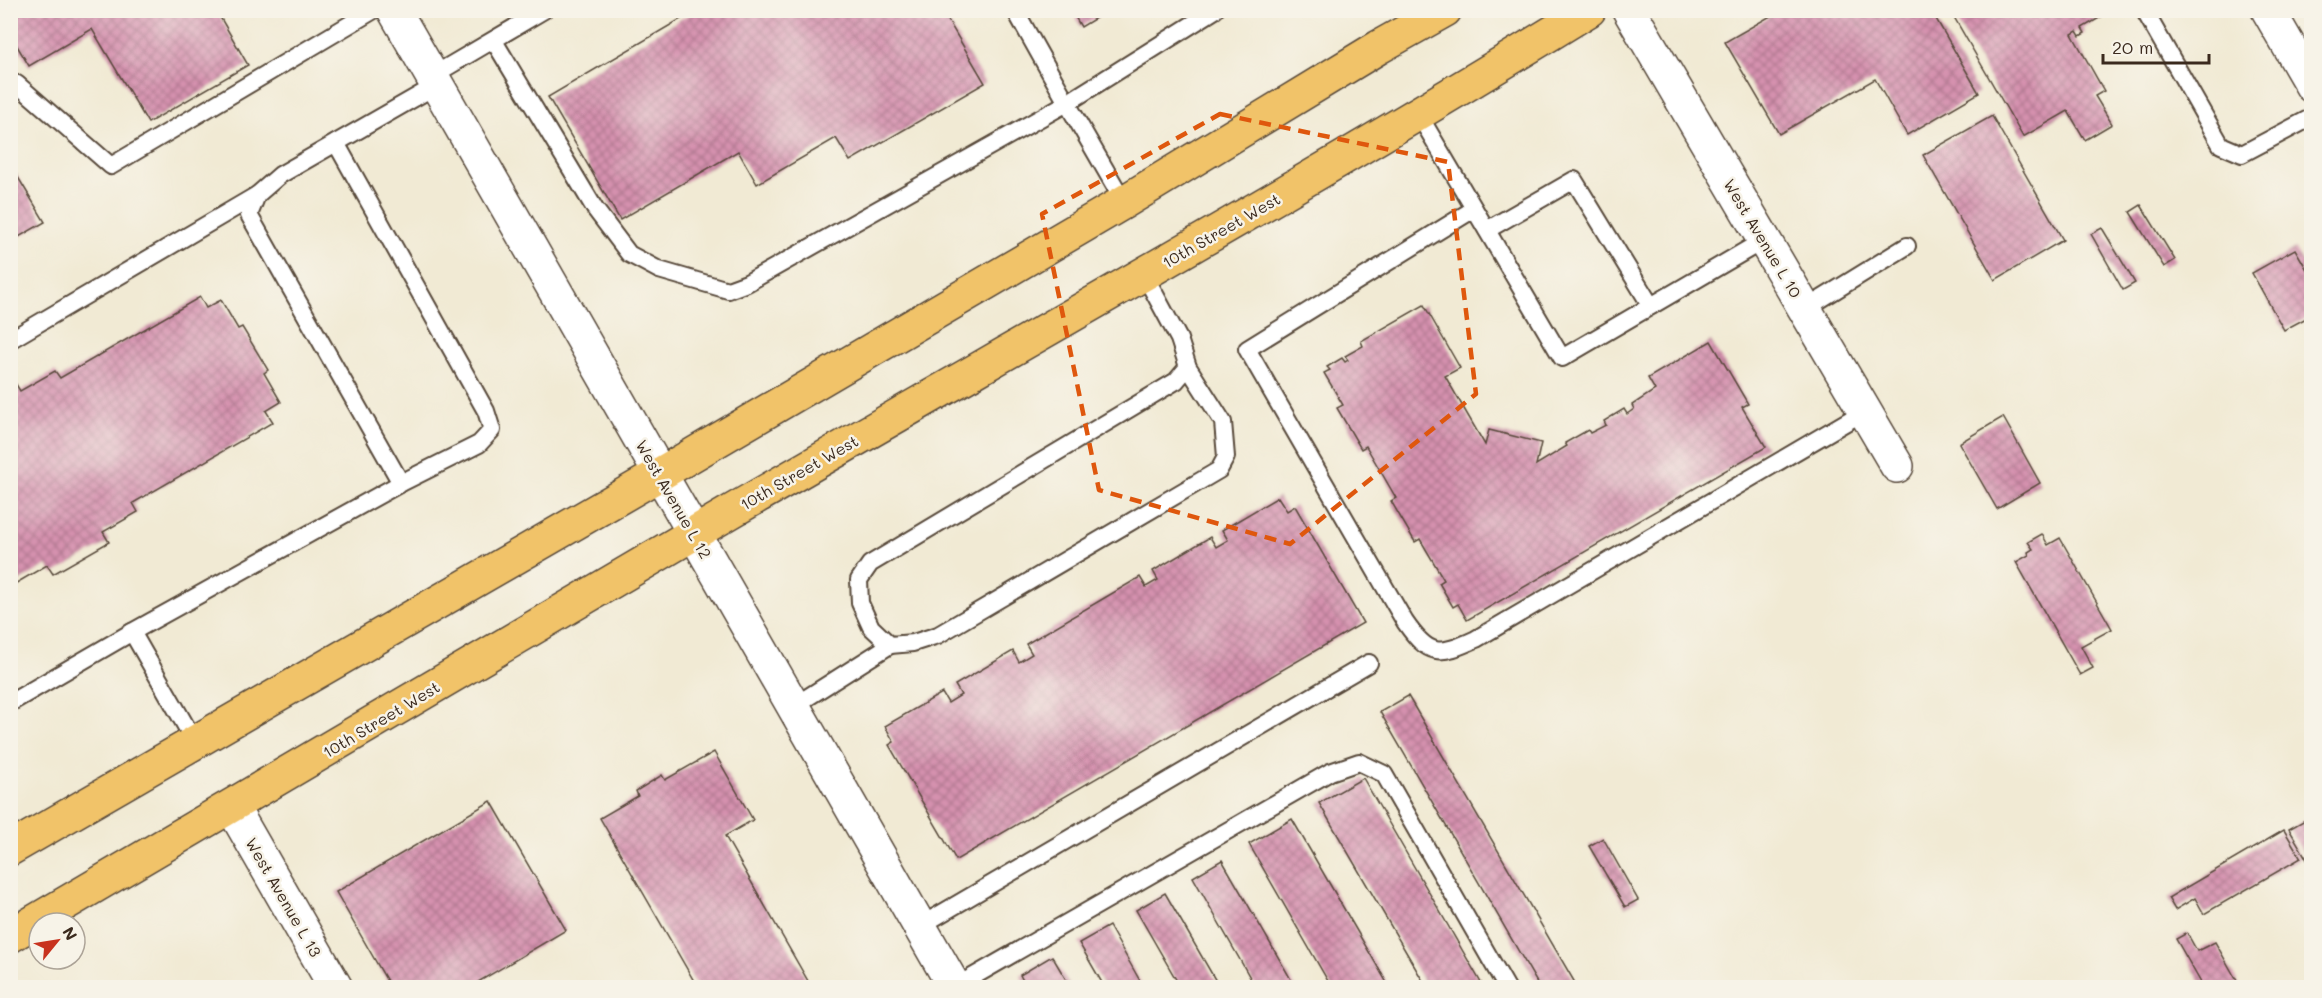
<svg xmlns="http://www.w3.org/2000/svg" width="2322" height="998" viewBox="0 0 2322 998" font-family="Mali,sans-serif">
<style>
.building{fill:url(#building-cross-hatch)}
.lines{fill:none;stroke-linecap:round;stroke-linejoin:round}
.lane-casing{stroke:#564739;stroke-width:20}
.street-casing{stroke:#564739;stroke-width:36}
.primary-casing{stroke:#564739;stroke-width:36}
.lane{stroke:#fff;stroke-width:16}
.street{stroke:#fff;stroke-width:33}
.primary{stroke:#f1c369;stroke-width:33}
.marked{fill:none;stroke:#df570d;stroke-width:4.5;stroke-dasharray:12 8;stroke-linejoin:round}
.labels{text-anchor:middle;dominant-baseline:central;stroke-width:5;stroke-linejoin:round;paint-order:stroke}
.street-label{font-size:16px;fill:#3b2a1e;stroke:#f7f3e8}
</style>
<defs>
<pattern id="building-cross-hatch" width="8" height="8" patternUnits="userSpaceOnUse" patternTransform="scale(1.5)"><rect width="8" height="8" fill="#d591af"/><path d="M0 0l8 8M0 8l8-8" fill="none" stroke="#ae778e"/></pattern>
</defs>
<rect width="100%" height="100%" fill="#f7f3e8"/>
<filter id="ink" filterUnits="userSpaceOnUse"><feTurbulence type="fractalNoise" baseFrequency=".0167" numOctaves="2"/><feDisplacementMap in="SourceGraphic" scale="12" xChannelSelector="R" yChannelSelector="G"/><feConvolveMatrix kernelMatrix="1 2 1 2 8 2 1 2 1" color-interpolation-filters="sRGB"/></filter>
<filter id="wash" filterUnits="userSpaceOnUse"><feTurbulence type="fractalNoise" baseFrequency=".008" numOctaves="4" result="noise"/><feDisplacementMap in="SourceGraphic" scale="24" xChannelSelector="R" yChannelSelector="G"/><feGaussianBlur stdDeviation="1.35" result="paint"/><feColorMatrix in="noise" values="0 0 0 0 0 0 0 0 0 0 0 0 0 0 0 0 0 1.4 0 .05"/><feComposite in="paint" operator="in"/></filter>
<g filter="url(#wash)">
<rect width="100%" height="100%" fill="#f1ead4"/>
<g id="blocks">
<g class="building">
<path d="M10,10H216L248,65L148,123L92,29L29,66L10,34Z"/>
<path d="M696,10H942L985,83L850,161L836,138L757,184L738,151L620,220L548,97Z"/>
<path d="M1071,10H1109L1081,27Z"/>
<path d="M1781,10H1931L1979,93L1907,135L1875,79L1779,134L1725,42Z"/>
<path d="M1950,10H2113L2082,28L2085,33L2080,36L2077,31L2072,34L2104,91L2095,96L2112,124L2085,140L2068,111L2023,137Z"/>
<path d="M1992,116L2063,240L1995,280L1923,155Z"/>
<path d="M10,164L45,222L10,242Z"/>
<path d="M2141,205L2175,260L2164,267L2130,212Z"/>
<path d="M2102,228L2135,283L2123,290L2091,234Z"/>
<path d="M2295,249L2312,278V315L2284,330L2252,273Z"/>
<path d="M200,297L206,308L221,300L238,329L242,327L268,370L264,373L281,402L266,411L273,422L133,503L138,512L103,532L109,542L53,574L47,565L13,585L10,581V383L14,381L20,391L55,371L60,378Z"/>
<path d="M1424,305L1460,368L1445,376L1485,445L1489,430L1541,443L1536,465L1567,446L1565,443L1588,430L1590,433L1606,425L1604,421L1624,409L1627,414L1634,409L1632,405L1655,390L1648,378L1711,341L1748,404L1742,407L1766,447L1467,620L1458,604L1453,607L1439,583L1444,580L1420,539L1415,542L1391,501L1396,498L1366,446L1361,449L1337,408L1343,405L1324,373L1330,370L1327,367L1342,358L1345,362L1348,360L1345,356L1363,346L1361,341Z"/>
<path d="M2003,417L2040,483L1997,509L1959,443Z"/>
<path d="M1278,497L1287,511L1295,506L1363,623L956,860L889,745L894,742L885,726L942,693L948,703L961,695L955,685L1013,651L1019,662L1032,654L1026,644L1140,577L1146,587L1158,580L1153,571L1210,537L1216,547L1228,540L1222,530Z"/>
<path d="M2042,534L2048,545L2060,538L2112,629L2081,646L2093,668L2080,675L2016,562L2029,555L2028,552L2033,549L2028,542Z"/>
<path d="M1408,696L1578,988H1540L1380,712Z"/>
<path d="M714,752L753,820L725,836L812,988H698L600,818L638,796L636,791L662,775L665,780Z"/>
<path d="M1363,778L1484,988H1427L1319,803Z"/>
<path d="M491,801L566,930L468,988H391L336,892Z"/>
<path d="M2312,816V868L2289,829Z"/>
<path d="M1292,819L1390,988H1332L1249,844Z"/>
<path d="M2284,830L2301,858L2204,914L2195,898L2175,910L2168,898Z"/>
<path d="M1603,838L1638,900L1625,907L1589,846Z"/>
<path d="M1222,860L1296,988H1256L1193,877Z"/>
<path d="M1165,893L1220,988H1181L1136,910Z"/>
<path d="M1109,926L1144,988H1105L1079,943Z"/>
<path d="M2187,933L2197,951L2215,942L2241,988H2204L2176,939Z"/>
<path d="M1052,956L1071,988H1027L1020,975Z"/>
</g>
</g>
</g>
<g filter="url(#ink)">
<use href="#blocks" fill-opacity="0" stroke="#564739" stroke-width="1.5"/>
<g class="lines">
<g class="lane-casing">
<g id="lane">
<path d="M2144,10L2221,145L2242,154L2312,117"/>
<path d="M494,41L595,209L629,254L659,270L728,290L747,283L1067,103L1015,10"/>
<path d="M432,76L544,10"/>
<path d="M10,88L17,84L111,166L374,10"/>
<path d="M1419,115L1562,358L1764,240"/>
<path d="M336,143L486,411L492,430L479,444L401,483"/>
<path d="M1124,202L1067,103L1215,10"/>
<path d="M1474,209L1247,349L1405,622C1429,657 1439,656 1476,639L1865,411"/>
<path d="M1487,230L1574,180L1651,306"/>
<path d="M1144,274L1179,339L1188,367L1223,422L1226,457L1219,470L938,635L913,643L890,645L871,627L860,603L859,580L870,564L1176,381L1188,367"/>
<path d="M1805,309L1907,246"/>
<path d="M10,340L257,195"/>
<path d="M10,703L132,632"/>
<path d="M794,706L890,645"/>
<path d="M195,742L132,632L401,483L249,215L257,195L280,175L437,85"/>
<path d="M920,926L1369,663"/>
<path d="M955,987L1330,772L1359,762L1384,774L1507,988"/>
</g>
</g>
<g class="street-casing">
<g id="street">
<path d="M394,10L955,988"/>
<path d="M1629,10L1897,466"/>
<path d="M2268,10L2312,86"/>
<path d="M232,807L336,988"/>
</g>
</g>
<g class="primary-casing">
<g id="primary">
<path d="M10,849L660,474L1124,202L1379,47L1445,10"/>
<path d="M10,936C252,796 491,652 732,511C1018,345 1307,184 1589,10"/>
</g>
</g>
<use href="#lane" class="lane"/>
<use href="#street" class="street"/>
<use href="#primary" class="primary"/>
</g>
</g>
<path class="marked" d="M1220,114L1448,162L1476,394L1290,544L1099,490L1042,214Z"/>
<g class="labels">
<g class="street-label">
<text transform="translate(1221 230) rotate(-30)">10th Street West</text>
<text transform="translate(1763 238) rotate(59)">West Avenue L 10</text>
<text transform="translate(799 472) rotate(-30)">10th Street West</text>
<text transform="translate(674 499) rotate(60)">West Avenue L 12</text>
<text transform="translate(381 719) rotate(-31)">10th Street West</text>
<text transform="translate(284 897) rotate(60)">West Avenue L 13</text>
</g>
</g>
<rect width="2322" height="998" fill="none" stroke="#f7f3e8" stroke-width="36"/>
<g transform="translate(57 941) rotate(60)"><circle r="28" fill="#f7f3e8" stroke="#aca397" stroke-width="1.5"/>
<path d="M0-4.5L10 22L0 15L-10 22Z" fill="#c8321e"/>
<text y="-9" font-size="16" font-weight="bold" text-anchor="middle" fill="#3b2a1e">N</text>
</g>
<path d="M2103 54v9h106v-9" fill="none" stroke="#3b2a1e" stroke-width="3"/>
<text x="2112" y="54" font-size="18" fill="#3b2a1e" stroke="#f7f3e8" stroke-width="4.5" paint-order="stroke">20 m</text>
</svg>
